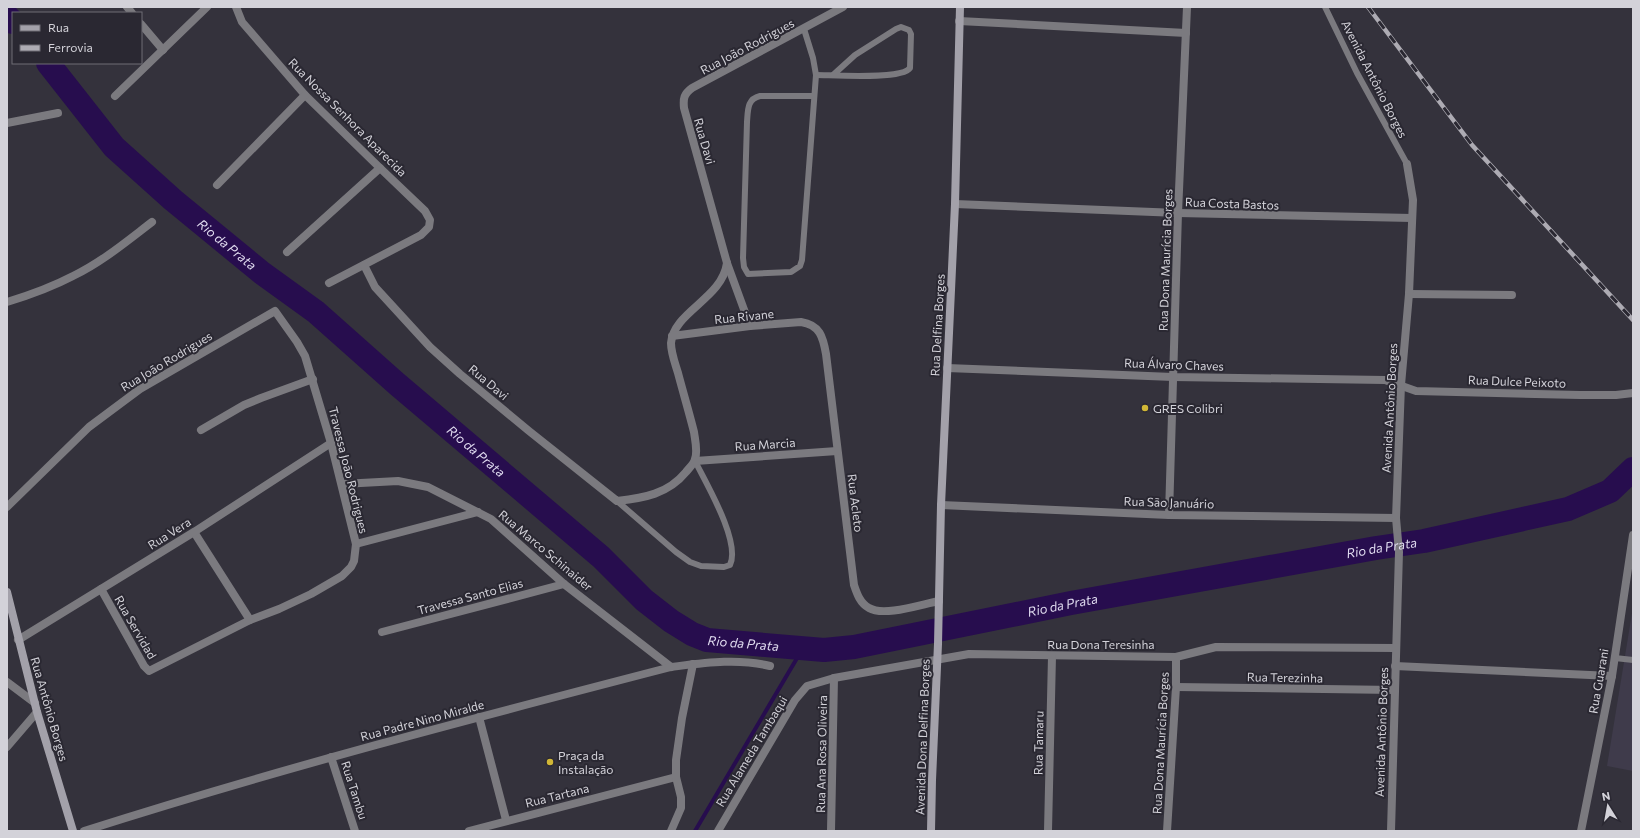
<svg xmlns="http://www.w3.org/2000/svg" width="1640" height="838" viewBox="0 0 1640 838" font-family="Commissioner,sans-serif">
<style>
.built{fill:#3f3b4b}
.lines{fill:none;stroke-linecap:round;stroke-linejoin:round}
.stream{stroke:#270d4e;stroke-width:4}
.river{stroke:#270d4e;stroke-width:24}
.lane{stroke:#7b7a7f;stroke-width:6}
.street{stroke:#7b7a7f;stroke-width:8}
.secondary{stroke:#a3a1aa;stroke-width:8}
.rail-casing{stroke:#adabb3;stroke-width:4.5}
.rail{stroke:#2a2832;stroke-width:3;stroke-dasharray:9;stroke-linecap:butt}
.poi-dot{fill:#d1b736;stroke:#2a2832;stroke-width:1.5}
.labels{text-anchor:middle;dominant-baseline:central;stroke-width:4;stroke-linejoin:round;paint-order:stroke}
.street-label{font-size:12px;fill:#d3d2d9;stroke:#2a2832}
.poi-label{font-size:12px;fill:#d3d2d9;stroke:#2a2832;text-anchor:start}
.water-label{font-size:13px;font-style:italic;fill:#dfdaef;stroke:#2a2832}
</style>
<rect width="100%" height="100%" fill="#34323c"/>
<path class="built" d="M1633,607V771L1607,766Z"/>
<g class="lines">
<path class="stream" d="M695,831L803,648"/>
<g class="river">
<path d="M7,16L13,22"/>
<path id="s1" d="M48,63L114,147L173,200L262,273L316,312L397,384L601,557L644,600L671,621L692,634L707,640L824,650L854,647L1071,603L1376,548L1424,541L1568,509L1610,491L1633,469"/>
</g>
<g class="lane">
<path d="M1325,7L1357,73L1407,164"/>
<path d="M804,29L813,58L816,75L802,260L800,266L791,272L748,274L744,267L743,258L747,122C748,110 747,99 760,96H813"/>
<path d="M816,75C832,75 902,80 910,68L911,34L909,30L901,27L896,29L855,55L833,75"/>
<path d="M617,501L676,552L690,562L701,566L724,567L730,565C741,542 706,483 695,461"/>
<path d="M1615,658L1633,660"/>
</g>
<g class="street">
<path d="M127,7L132,13"/>
<path d="M236,7L242,22L305,95L380,168L425,211L430,220L429,227L421,235L329,283"/>
<path d="M959,21L1186,33"/>
<path d="M141,24L163,50"/>
<path d="M115,96L207,7"/>
<path d="M7,123L58,113"/>
<path d="M217,185L305,95"/>
<path d="M955,204L1178,213L1412,218"/>
<path d="M287,252L380,168"/>
<path d="M364,265L375,287L430,347L460,374L529,431L617,501C644,498 668,494 686,472C689,468 694,464 695,459C698,451 695,440 694,432C689,412 683,392 678,373C675,363 671,353 671,343C674,311 722,299 727,263"/>
<path d="M1409,294L1512,295"/>
<path d="M7,302C30,295 52,287 73,276C102,262 127,241 152,222"/>
<path d="M750,326L727,263L684,108C683,98 684,94 692,88L843,7"/>
<path d="M672,336L750,326L801,322C820,325 823,337 826,354L854,585C857,594 860,603 869,608C884,617 922,604 939,601"/>
<path d="M947,368L1173,377L1385,380L1416,391L1580,395H1616L1633,393"/>
<path d="M201,430L244,405L261,398L313,379"/>
<path d="M695,461L837,451"/>
<path d="M342,484L398,481L428,487L491,519L564,584L671,667"/>
<path d="M941,505L1169,515L1396,518"/>
<path d="M7,507L89,427L140,389L275,311L297,342L305,356L331,443L356,544L354,561L351,567L342,576L311,594L279,609L250,620L149,671L144,666L101,589"/>
<path d="M1169,515L1178,213L1187,7"/>
<path d="M194,532L250,620"/>
<path d="M356,544L478,512"/>
<path d="M382,632L564,584"/>
<path d="M18,640L194,532L331,443"/>
<path d="M1395,666L1612,676"/>
<path d="M7,682L35,703"/>
<path d="M1176,687L1395,690"/>
<path d="M479,717L506,820"/>
<path d="M7,747L37,712"/>
<path d="M331,757L355,831"/>
<path d="M84,831C278,769 474,718 671,667C704,663 737,658 770,666"/>
<path d="M469,831L676,777"/>
<path d="M671,831L681,808V797L676,777V760L682,718L693,664"/>
<path d="M718,831L795,700L807,686L834,678L969,654L1176,657L1216,647L1396,648"/>
<path d="M831,831L834,678"/>
<path d="M1048,831L1052,656"/>
<path d="M1167,831L1176,687V657"/>
<path d="M1391,831L1399,552L1396,518L1401,385L1409,294L1413,200L1407,164"/>
<path d="M1581,831L1612,676L1633,535"/>
</g>
<g class="secondary">
<path d="M7,592L37,712L73,831"/>
<path d="M931,831L932,780L938,644L941,505L955,204L960,7"/>
</g>
<g class="rail-casing">
<path id="rail" d="M1368,7L1472,145L1633,320"/>
</g>
<use href="#rail" class="rail"/>
</g>
<g class="poi-dot">
<circle cx="1145" cy="408" r="4"/>
<circle cx="550" cy="762" r="4"/>
</g>
<g class="labels">
<g class="street-label">
<text transform="translate(747 46) rotate(-28)">Rua João Rodrigues</text>
<text transform="translate(1375 79) rotate(63)">Avenida Antônio Borges</text>
<text transform="translate(348 117) rotate(45)">Rua Nossa Senhora Aparecida</text>
<text transform="translate(705 141) rotate(74)">Rua Davi</text>
<text transform="translate(1232 203) rotate(2)">Rua Costa Bastos</text>
<text transform="translate(1165 260) rotate(-88)">Rua Dona Maurícia Borges</text>
<text transform="translate(744 316) rotate(-6)">Rua Rivane</text>
<text transform="translate(937 325) rotate(-87)">Rua Delfina Borges</text>
<text transform="translate(166 361) rotate(-31)">Rua Joāo Rodrigues</text>
<text transform="translate(1174 364) rotate(2)">Rua Álvaro Chaves</text>
<text transform="translate(1517 381) rotate(2)">Rua Dulce Peixoto</text>
<text transform="translate(489 382) rotate(40)">Rua Davi</text>
<text transform="translate(1389 408) rotate(-87)">Avenida Antônio Borges</text>
<text transform="translate(765 444) rotate(-4)">Rua Marcia</text>
<text transform="translate(349 470) rotate(76)">Travessa Joāo Rodrigues</text>
<text transform="translate(1169 502) rotate(2)">Rua Sāo Januário</text>
<text transform="translate(856 503) rotate(83)">Rua Acleto</text>
<text transform="translate(169 533) rotate(-32)">Rua Vera</text>
<text transform="translate(546 550) rotate(40)">Rua Marco Schinaider</text>
<text transform="translate(470 596) rotate(-15)">Travessa Santo Elias</text>
<text transform="translate(136 627) rotate(60)">Rua Servidad</text>
<text x="1101" y="644">Rua Dona Teresinha</text>
<text transform="translate(1285 677) rotate(1)">Rua Terezinha</text>
<text transform="translate(1598 681) rotate(-80)">Rua Guarani</text>
<text transform="translate(50 709) rotate(74)">Rua Antônio Borges</text>
<text transform="translate(422 720) rotate(-15)">Rua Padre Nino Miralde</text>
<text transform="translate(1381 732) rotate(-88)">Avenida Antônio Borges</text>
<text transform="translate(922 737) rotate(-88)">Avenida Dona Delfina Borges</text>
<text transform="translate(1038 743) rotate(-89)">Rua Tamaru</text>
<text transform="translate(1160 743) rotate(-87)">Rua Dona Maurícia Borges</text>
<text transform="translate(751 751) rotate(-59)">Rua Alameda Tambaqui</text>
<text transform="translate(821 754) rotate(-89)">Rua Ana Rosa Oliveira</text>
<text transform="translate(355 790) rotate(72)">Rua Tambu</text>
<text transform="translate(557 795) rotate(-14)">Rua Tartana</text>
</g>
<g class="poi-label">
<text x="1153" y="408">GRES Colibri</text>
<text x="558" y="755">Praça da<tspan x="558" dy="14">Instalação</tspan></text>
</g>
<g class="water-label">
<text stroke="none"><textPath href="#s1" startOffset="256">Rio da Prata</textPath></text>
<text stroke="none"><textPath href="#s1" startOffset="580">Rio da Prata</textPath></text>
<text stroke="none"><textPath href="#s1" startOffset="1564">Rio da Prata</textPath></text>
<text stroke="none"><textPath href="#s1" startOffset="1240">Rio da Prata</textPath></text>
<text stroke="none"><textPath href="#s1" startOffset="916">Rio da Prata</textPath></text>
</g>
</g>
<rect width="1640" height="838" fill="none" stroke="#d3d2d9" stroke-width="16"/>
<rect x="12" y="12" width="130" height="52" fill="#2a2832" stroke="#6e6c75"/>
<rect x="20" y="25" width="20" height="6" fill="#a3a1aa" stroke="#6e6c75"/>
<text x="48" y="32" font-size="12" fill="#d3d2d9">Rua</text>
<rect x="20" y="45" width="20" height="6" fill="#adabb3" stroke="#6e6c75"/>
<text x="48" y="52" font-size="12" fill="#d3d2d9">Ferrovia</text>
<g transform="translate(1608 806) rotate(349)" stroke="#2a2832" stroke-width="3" paint-order="stroke">
<path d="M0-3L7 15L0 10L-7 15Z" fill="#d3d2d9"/>
<text y="-6" font-size="11" font-weight="bold" text-anchor="middle" fill="#d3d2d9">N</text>
</g>
</svg>
